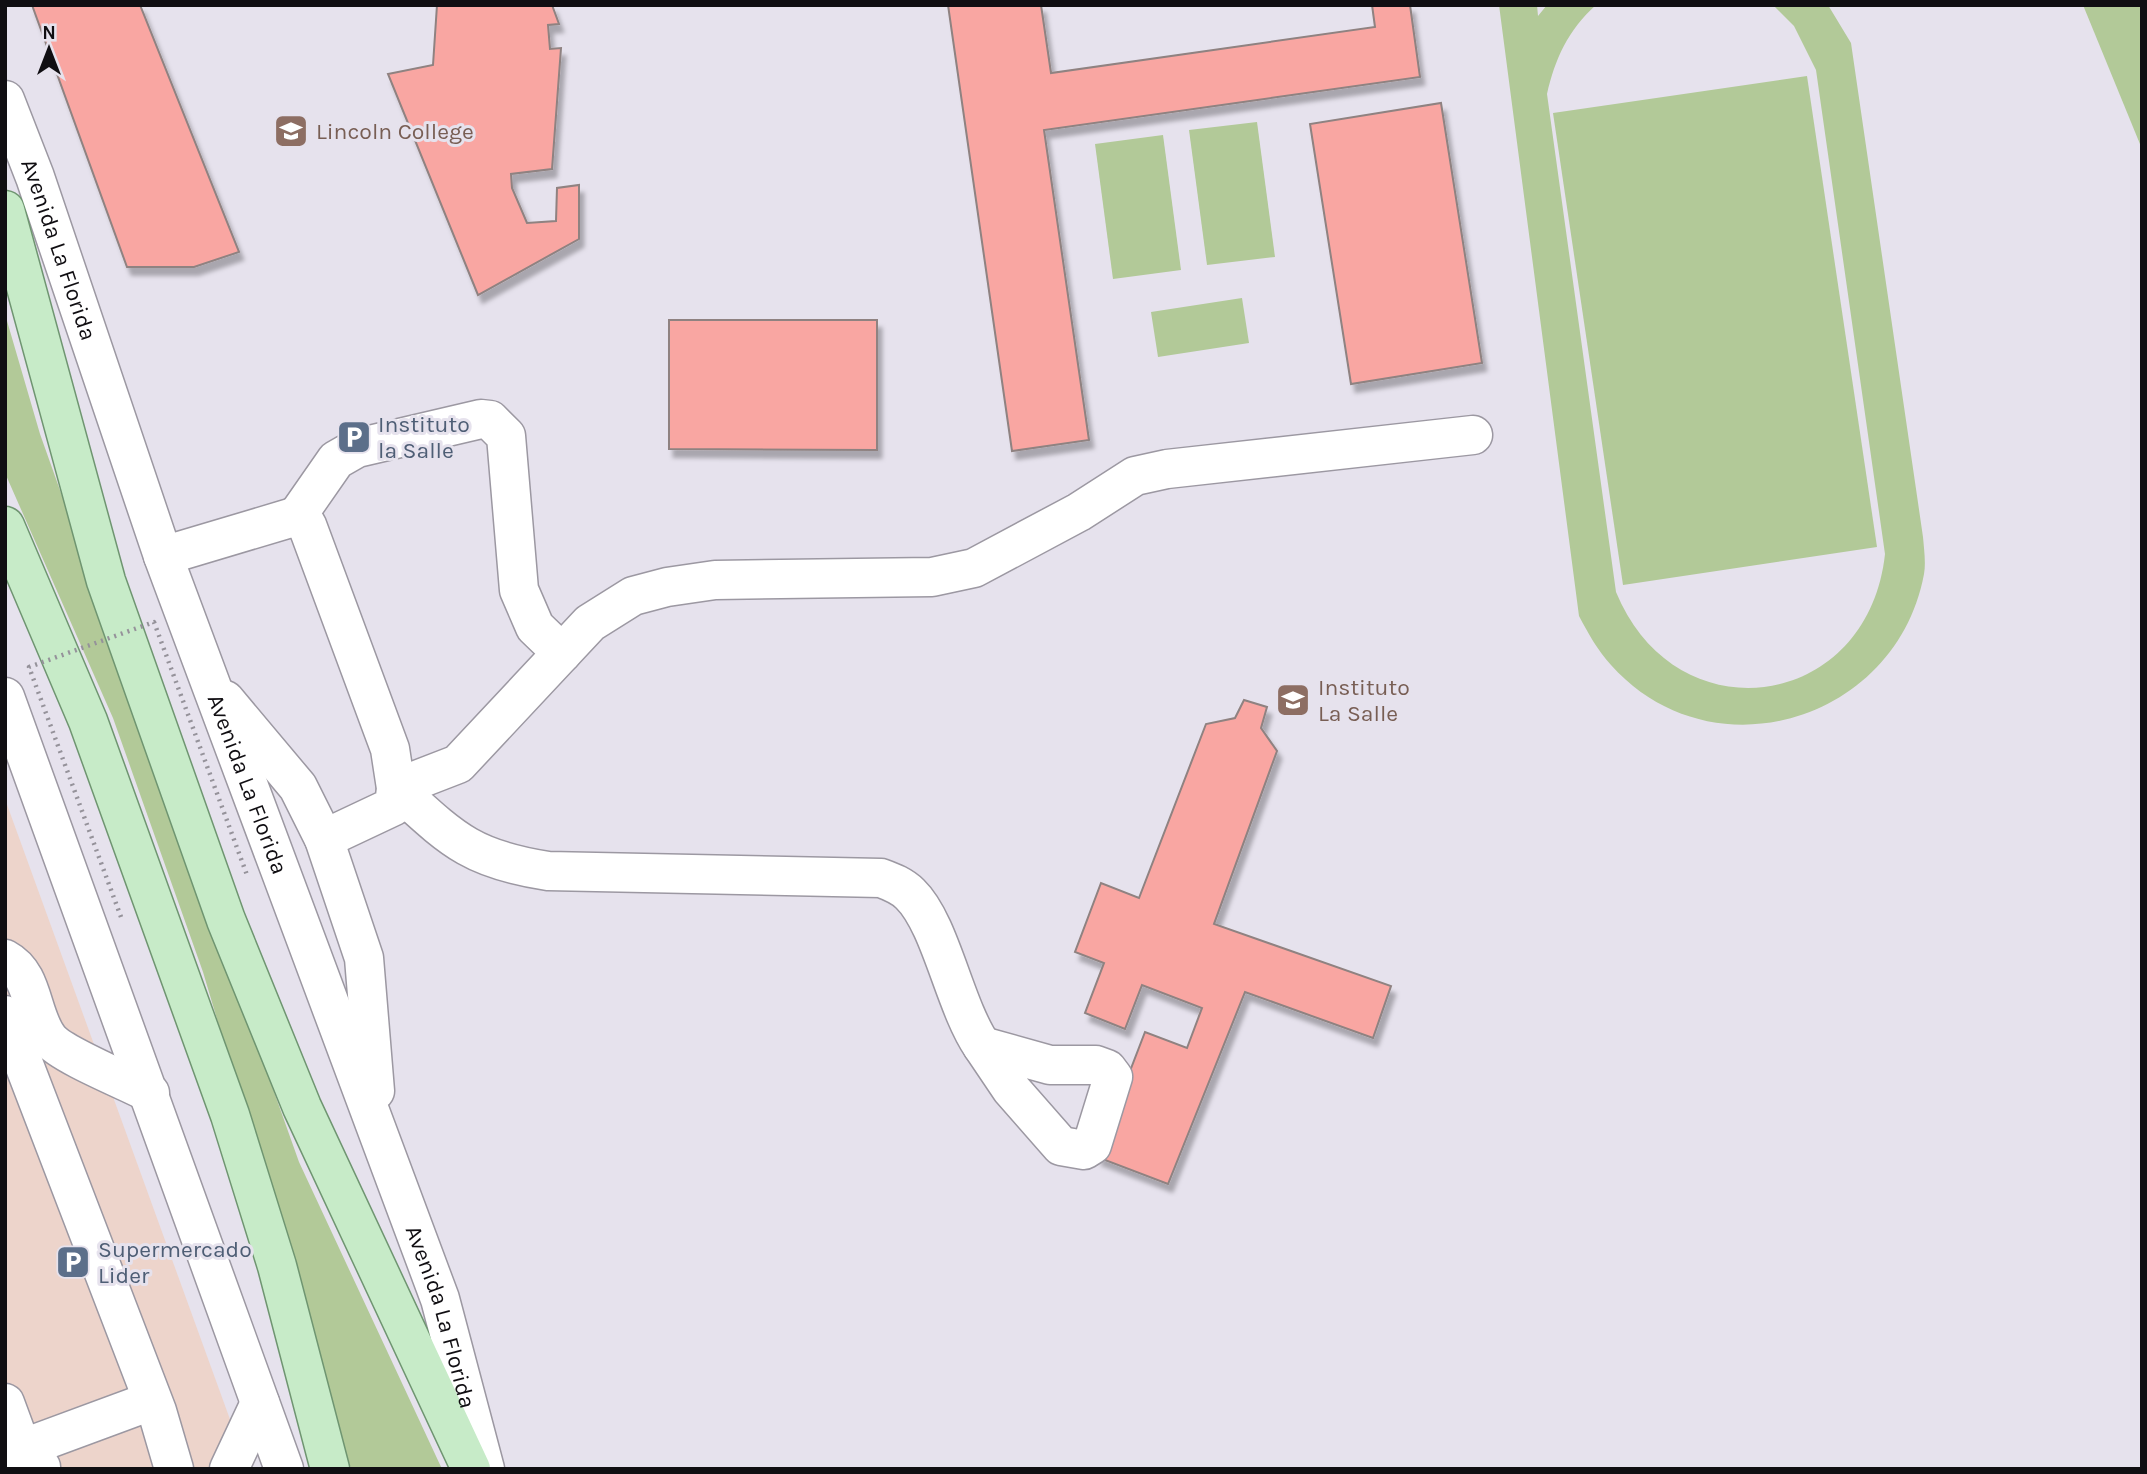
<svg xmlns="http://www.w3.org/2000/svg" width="2147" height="1474" viewBox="0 0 2147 1474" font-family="Karla,sans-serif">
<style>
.commercial{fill:#edd4cb}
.green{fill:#b2c998}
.building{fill:#f9a6a2;stroke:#8f8281;stroke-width:2;filter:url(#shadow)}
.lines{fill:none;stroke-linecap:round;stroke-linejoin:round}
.minor-casing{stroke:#9c98a2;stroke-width:41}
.major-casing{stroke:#6f9571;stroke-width:41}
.minor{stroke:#fff;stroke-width:38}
.major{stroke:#c7ebc8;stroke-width:38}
.path-bridge{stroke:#95929a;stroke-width:4.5;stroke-dasharray:2 5;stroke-linecap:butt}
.labels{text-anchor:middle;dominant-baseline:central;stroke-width:6;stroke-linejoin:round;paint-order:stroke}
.education-label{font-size:23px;fill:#785e54;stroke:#e6e2ed;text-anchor:start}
.street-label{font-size:23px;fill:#100e12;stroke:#e6e2ed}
.service-label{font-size:23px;fill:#4e5e75;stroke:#e6e2ed;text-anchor:start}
</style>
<defs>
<filter id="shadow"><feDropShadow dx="4.5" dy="8" stdDeviation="2" flood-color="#0004"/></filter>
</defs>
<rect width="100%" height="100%" fill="#e6e2ed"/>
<path class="commercial" d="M5,799L248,1469H5Z"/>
<g class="green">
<path d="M1499,5H1537L1538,16L1547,5H1596C1568,30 1555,59 1547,94L1616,592C1676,738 1868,711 1885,554L1816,70L1794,26L1773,5H1828L1851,43L1923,537C1924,549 1926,563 1924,574C1897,721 1712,778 1611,665C1598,651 1588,633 1579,616Z"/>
<path d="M2083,5H2142V149Z"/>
<path d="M1807,76L1877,547L1623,585L1553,113Z"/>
<path d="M1257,122L1275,257L1207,265L1189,130Z"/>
<path d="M1163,135L1181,270L1113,279L1095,144Z"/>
<path d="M1242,298L1249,343L1158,357L1151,312Z"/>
<path d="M5,314L40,434L299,1162L442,1469H351L203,972L113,718L5,473Z"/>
</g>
<g class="building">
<path d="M32,5H140L239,252L194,267H127Z"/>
<path d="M437,5H552L559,24L548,25L550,49L561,48L552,169L511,174L512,188L527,223L556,221L557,188L579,185V239L478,295L388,74L433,65Z"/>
<path d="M948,5H1041L1051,73L1375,27L1372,5H1410L1420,77L1044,130L1089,440L1012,451Z"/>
<path d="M1441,103L1482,363L1351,384L1310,124Z"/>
<path d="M669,320H877V450L669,449Z"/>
<path d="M1244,700L1267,707L1261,728L1277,751L1214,924L1391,986L1373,1038L1245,992L1168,1184L1097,1157L1145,1032L1187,1048L1202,1008L1142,985L1125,1029L1085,1013L1104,963L1075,952L1101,883L1139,898L1206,724L1235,718Z"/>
</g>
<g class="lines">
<g class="minor-casing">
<g id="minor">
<path id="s1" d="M5,100L35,177L163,556L440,1299L485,1469"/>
<path d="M297,516L336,460L357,448L481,419L490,420L506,436L519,590L535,627L562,653"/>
<path d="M163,556L297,516L307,525L390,749L396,788L394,806L324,839"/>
<path d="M5,697L284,1469"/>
<path d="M225,700L298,787L324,839L364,958L375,1091"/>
<path d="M5,959C35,975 30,1015 49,1039C62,1055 129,1082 150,1093"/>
<path d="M5,1015L157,1411L174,1469"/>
<path d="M982,1046C954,1005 941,924 910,894C902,886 892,882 881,878L548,871C470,859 452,839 396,788L458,764L590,623L633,596L667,587L715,580L932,577L974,568L1079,512L1135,476L1167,469L1473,435"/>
<path d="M982,1046L1050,1065H1096L1107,1069L1113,1077L1092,1145L1084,1150L1061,1146L1011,1089Z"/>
<path d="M5,1403L22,1449L41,1467"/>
<path d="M5,1455L151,1401"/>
<path d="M229,1469L260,1403"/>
</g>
</g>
<g class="major-casing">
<g id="major">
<path d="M5,210L106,581L226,920L302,1107L471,1469"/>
<path d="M5,526L88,721L230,1115L277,1266L330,1469"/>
</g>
</g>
<use href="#minor" class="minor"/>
<use href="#major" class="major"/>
<path class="path-bridge" d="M121,917L29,667L154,622L247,875"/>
</g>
<defs>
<g id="school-square" transform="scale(1.75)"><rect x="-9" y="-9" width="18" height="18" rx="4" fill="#8d6e63" stroke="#e6e2ed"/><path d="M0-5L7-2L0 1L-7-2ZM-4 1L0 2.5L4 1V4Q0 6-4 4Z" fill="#fff"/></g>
<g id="parking-square" transform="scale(1.75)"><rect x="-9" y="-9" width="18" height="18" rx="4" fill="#5c6f8a" stroke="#e6e2ed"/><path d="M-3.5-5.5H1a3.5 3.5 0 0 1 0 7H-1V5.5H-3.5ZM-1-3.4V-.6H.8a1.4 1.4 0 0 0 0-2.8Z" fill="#fff"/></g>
</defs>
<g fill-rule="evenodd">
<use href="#school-square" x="291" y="131"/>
<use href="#parking-square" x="354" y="437"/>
<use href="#school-square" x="1293" y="700"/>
<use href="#parking-square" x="73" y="1262"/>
</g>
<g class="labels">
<g class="education-label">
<text x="316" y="131">Lincoln College</text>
<text x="1318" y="687">Instituto<tspan x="1318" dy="26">La Salle</tspan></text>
</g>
<g class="street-label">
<text stroke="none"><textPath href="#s1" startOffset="159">Avenida La Florida</textPath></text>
<text stroke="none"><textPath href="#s1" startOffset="726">Avenida La Florida</textPath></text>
<text stroke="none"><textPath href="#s1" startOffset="1293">Avenida La Florida</textPath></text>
</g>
<g class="service-label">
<text x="378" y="424">Instituto<tspan x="378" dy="26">la Salle</tspan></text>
<text x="98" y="1249">Supermercado<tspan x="98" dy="26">Lider</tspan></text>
</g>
</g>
<rect width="2147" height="1474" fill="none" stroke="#100e12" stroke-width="14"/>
<g transform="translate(49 49)" stroke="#e6e2ed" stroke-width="5" paint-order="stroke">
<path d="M0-5L12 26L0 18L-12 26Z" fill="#100e12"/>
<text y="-10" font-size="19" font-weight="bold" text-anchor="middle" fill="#100e12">N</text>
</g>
</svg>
